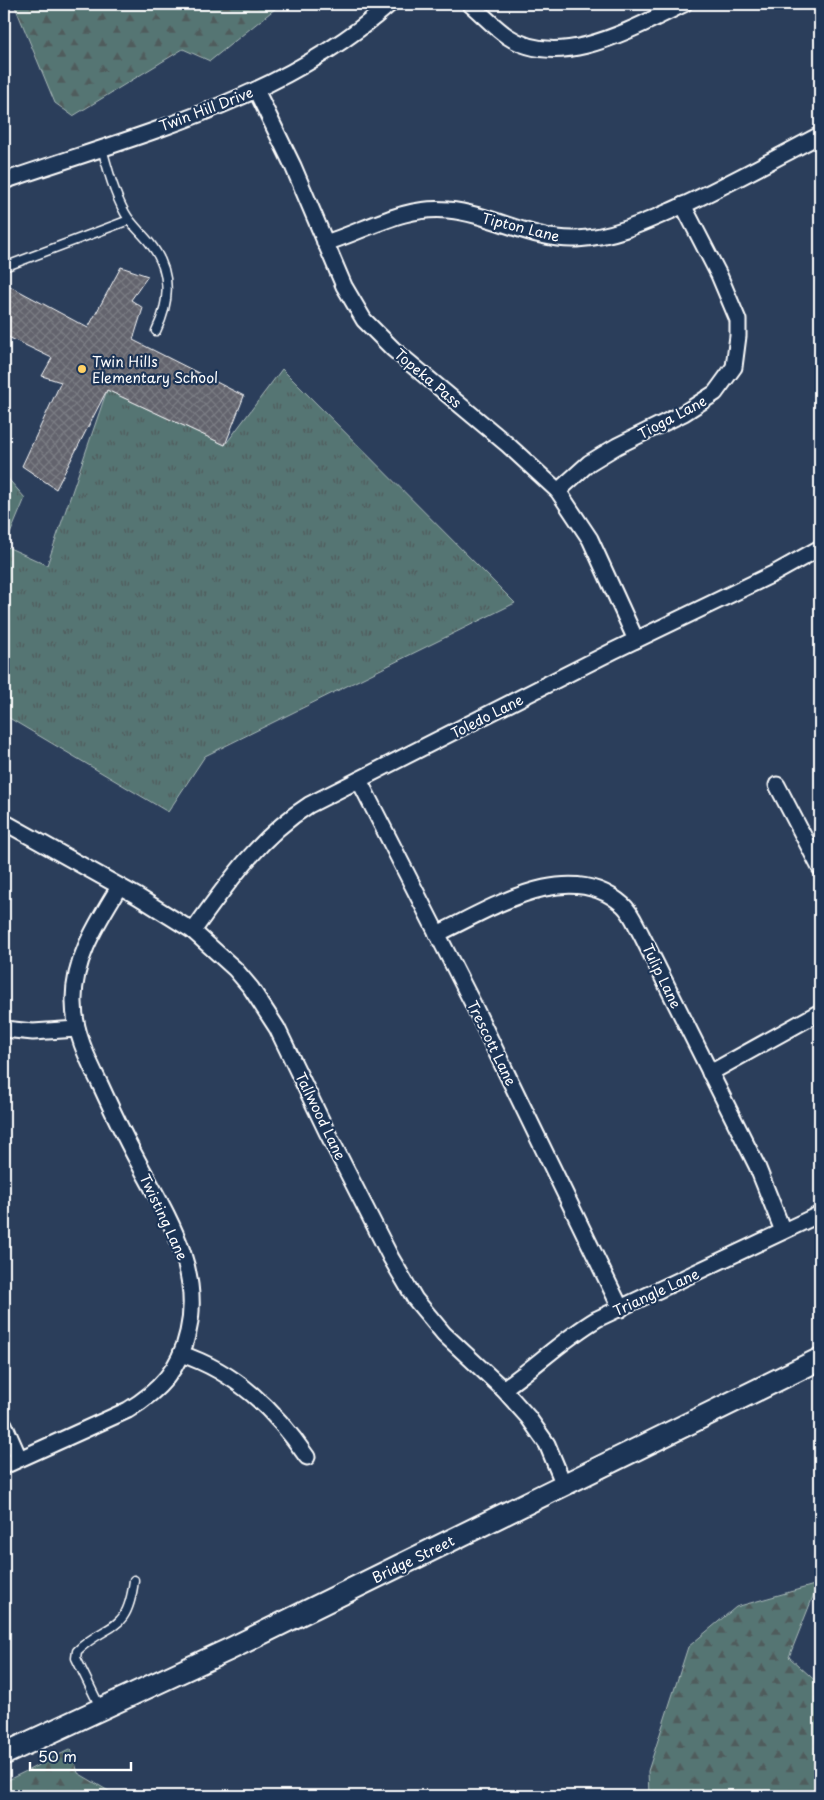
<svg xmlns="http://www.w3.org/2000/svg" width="824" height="1800" viewBox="0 0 824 1800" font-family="'Playpen Sans',sans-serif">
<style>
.grass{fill:url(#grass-tufts);stroke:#aabab9}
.forest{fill:url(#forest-firs);stroke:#aabab9}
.building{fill:url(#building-cross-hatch);stroke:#fff}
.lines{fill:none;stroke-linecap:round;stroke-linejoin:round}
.service-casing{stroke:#fff;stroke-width:11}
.minor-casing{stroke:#fff;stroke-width:19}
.secondary-casing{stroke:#fff;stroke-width:25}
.service{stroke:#1d3557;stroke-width:8}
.minor{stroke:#1d3557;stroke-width:15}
.secondary{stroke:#1d3557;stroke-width:21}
.poi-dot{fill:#ffd166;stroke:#1d3557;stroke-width:2}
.labels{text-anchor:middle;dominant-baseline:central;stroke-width:4.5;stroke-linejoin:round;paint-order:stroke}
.street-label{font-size:14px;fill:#fff;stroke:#1d3557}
.poi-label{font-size:14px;fill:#fff;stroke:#1d3557;text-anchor:start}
</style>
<defs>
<pattern id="grass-tufts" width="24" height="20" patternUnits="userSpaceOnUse" patternTransform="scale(1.25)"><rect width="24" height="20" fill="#557473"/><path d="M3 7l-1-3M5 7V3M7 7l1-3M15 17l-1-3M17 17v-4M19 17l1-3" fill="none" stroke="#505c5c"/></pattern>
<pattern id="forest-firs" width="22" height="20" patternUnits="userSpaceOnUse" patternTransform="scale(1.25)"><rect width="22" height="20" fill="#557473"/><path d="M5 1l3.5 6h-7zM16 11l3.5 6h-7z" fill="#505c5c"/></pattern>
<pattern id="building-cross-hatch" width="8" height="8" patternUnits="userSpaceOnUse" patternTransform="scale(1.25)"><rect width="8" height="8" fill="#63646d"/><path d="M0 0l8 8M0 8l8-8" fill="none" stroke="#7a7b83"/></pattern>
</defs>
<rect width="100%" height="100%" fill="#2b3e5b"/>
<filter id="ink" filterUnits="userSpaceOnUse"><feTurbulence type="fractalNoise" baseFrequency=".02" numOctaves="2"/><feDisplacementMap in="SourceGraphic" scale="10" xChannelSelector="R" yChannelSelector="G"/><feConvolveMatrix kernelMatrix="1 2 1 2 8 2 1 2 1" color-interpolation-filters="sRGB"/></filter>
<g filter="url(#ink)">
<path class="grass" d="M282,369L515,603L205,756L168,812L4,715V474L25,498L5,546L47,565L107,390L225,445Z"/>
<g class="forest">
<path d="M14,4H281L210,61L183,49L73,116L55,103Z"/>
<path d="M818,1584L789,1657L820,1685V1796H649L648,1771L688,1647L736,1607Z"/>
<path d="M71,1749L78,1773L117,1796H4V1782Z"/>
</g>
<path class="building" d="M121,267L148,276L131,300L143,308L133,340L244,396L225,445L107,390L56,489L22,466L61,382L42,376L52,358L4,335V296L8,285L88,328Z"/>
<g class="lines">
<g class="service-casing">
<g id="service">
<path d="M102,148C108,170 114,193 125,213C131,224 141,232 149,242C172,270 171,300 156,331"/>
<path d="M4,267L129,220"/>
<path d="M100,1707L76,1658L77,1651C109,1620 127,1636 134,1580"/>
</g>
</g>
<g class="minor-casing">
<g id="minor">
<path d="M470,4C482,14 494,27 507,36C560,72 635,27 684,4"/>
<path d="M256,90L293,166L344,286L364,320L393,349L508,445L558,491L590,539L636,640"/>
<path d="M4,181C137,135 282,100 390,4"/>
<path d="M325,243C365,231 405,205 448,210C492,214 533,241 577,239C613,237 643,223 675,209C724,187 772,160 820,135"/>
<path d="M558,491L589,463L617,446L684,413L715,393L734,367L738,336V320L719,275L683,205"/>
<path d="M359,780L472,1002L621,1309"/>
<path d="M777,785L820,868"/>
<path d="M4,822L137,896L193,931L235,969L251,988L277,1028L327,1132L391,1258L415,1299L444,1334L503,1389L528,1417L547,1444L564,1485"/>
<path d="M193,931C226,885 260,836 309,805L613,651L775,573L820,548"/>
<path d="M437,934C489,910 569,856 623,905C631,912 636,925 641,934L757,1166L783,1231"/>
<path d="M4,1029L33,1032L77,1029"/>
<path d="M710,1073L820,1012"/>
<path d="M181,1354C236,1372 275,1410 307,1457"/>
<path d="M503,1389C535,1367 563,1339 597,1319L820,1214"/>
<path d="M4,1424L19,1458"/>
<path d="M4,1466L128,1410C159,1391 180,1369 188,1332C203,1267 164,1211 135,1156C122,1132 111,1108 100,1084C87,1058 74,1031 74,1002C73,959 98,922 119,887"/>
</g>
</g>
<g class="secondary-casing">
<path id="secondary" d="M4,1754L230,1649L820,1359"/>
</g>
<use href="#service" class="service"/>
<use href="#minor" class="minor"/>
<use href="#secondary" class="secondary"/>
</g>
</g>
<circle class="poi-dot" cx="82" cy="369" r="5"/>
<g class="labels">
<g class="street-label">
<text transform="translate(206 109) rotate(-21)">Twin Hill Drive</text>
<text transform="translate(521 227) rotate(14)">Tipton Lane</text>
<text transform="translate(428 378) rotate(40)">Topeka Pass</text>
<text transform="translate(672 417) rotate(-28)">Tioga Lane</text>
<text transform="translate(487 716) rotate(-27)">Toledo Lane</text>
<text transform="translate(662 976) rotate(64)">Tulip Lane</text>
<text transform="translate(492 1043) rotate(64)">Trescott Lane</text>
<text transform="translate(321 1116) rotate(64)">Tallwood Lane</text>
<text transform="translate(164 1217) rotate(65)">Twisting Lane</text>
<text transform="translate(656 1292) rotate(-25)">Triangle Lane</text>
<text transform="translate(413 1559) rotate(-26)">Bridge Street</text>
</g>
<g class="poi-label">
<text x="92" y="361">Twin Hills<tspan x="92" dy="16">Elementary School</tspan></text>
</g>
</g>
<rect width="824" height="1800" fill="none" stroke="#1d3557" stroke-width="20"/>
<rect x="10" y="10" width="804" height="1780" fill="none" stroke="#fff" stroke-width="2" filter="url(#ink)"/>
<path d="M30 1762v8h101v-8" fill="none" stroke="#ffffff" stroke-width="2.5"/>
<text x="38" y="1762" font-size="15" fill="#ffffff" stroke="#1d3557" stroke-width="4" paint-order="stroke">50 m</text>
</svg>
